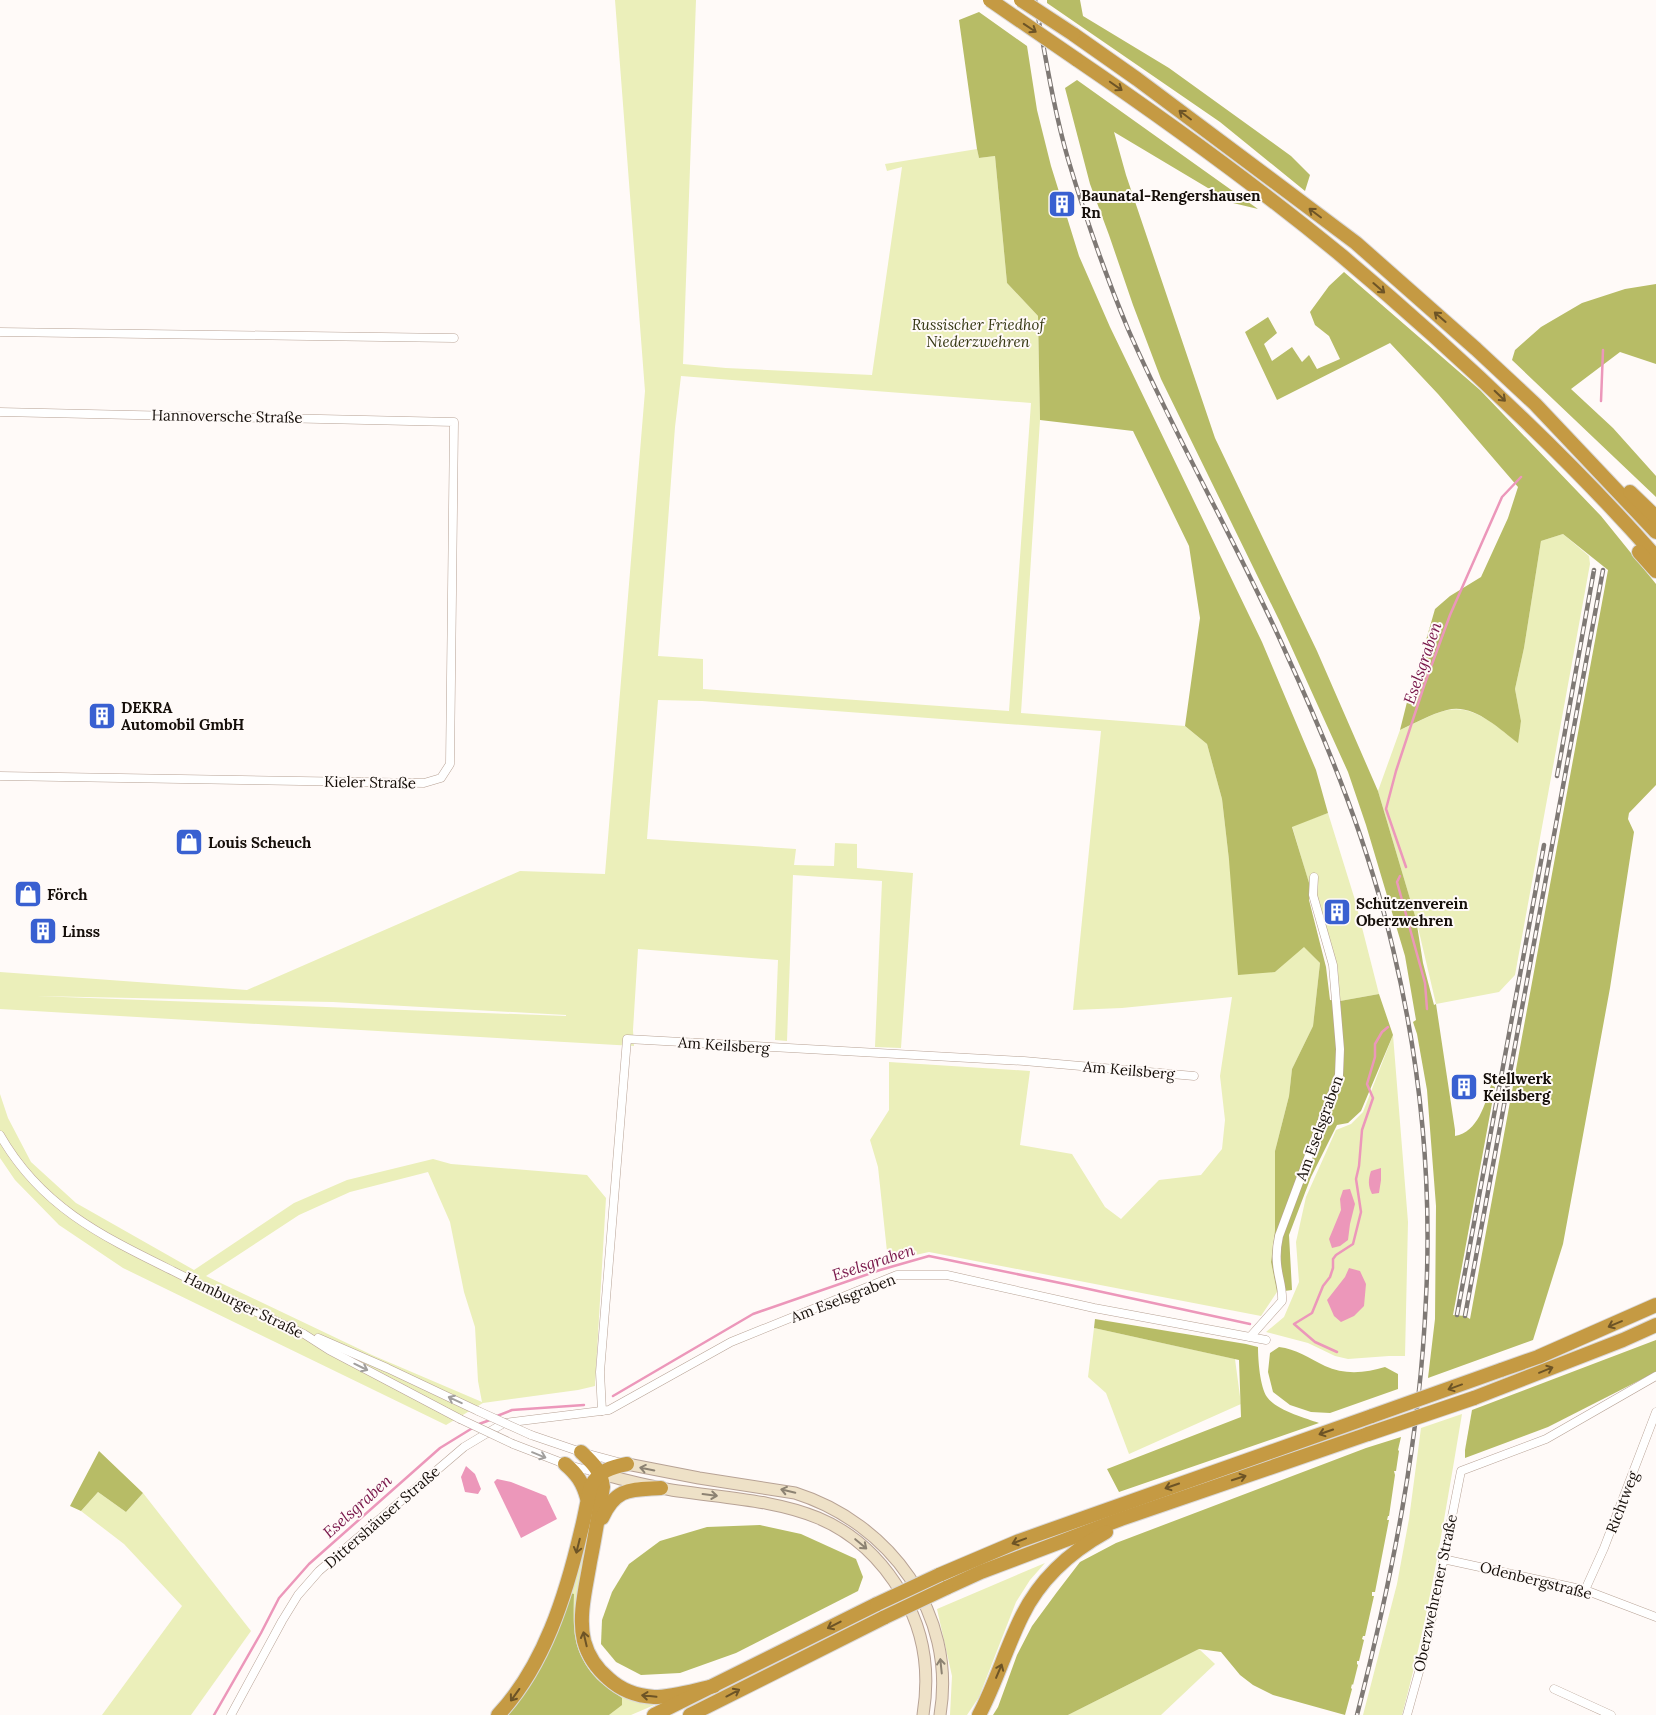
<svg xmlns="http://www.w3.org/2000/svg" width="1656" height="1715" viewBox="0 0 1656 1715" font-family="Lora,serif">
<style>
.green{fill:#ebefba;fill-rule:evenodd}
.forest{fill:#b7bc66}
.water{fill:#ec97ba}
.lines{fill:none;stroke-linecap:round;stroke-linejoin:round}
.stream{stroke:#ec97ba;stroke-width:2.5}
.minor-casing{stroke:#b7a295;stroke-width:9}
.secondary-casing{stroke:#b7a295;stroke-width:13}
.motorway-casing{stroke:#dad8d8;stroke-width:16}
.minor{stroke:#fff;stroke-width:8}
.secondary{stroke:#eee1c7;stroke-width:11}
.motorway{stroke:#c59a43;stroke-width:14}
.rail-casing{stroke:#7f7975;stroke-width:4.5}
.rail{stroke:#fffaf8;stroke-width:2.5;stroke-dasharray:8;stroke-linecap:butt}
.minor-bridge-casing{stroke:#b7a295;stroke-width:9;stroke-linecap:butt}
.motorway-bridge-casing{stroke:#dad8d8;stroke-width:16;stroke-linecap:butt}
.minor-bridge{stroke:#fff;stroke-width:8}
.motorway-bridge{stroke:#c59a43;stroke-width:14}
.oneway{stroke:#6d5426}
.oneway2{stroke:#a19f9d}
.oneway3{stroke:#8c8272}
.labels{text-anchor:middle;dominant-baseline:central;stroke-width:4;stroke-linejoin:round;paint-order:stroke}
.poi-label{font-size:15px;font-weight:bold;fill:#150e09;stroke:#fffaf8;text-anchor:start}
.park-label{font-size:15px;font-style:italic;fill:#363813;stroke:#fffaf8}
.street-label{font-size:15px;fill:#150e09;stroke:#fffaf8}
.water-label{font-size:16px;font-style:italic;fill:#781549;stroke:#fffaf8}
</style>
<rect width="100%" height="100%" fill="#fffaf8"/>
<g class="green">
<path d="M615,0H696L683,364L726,368L872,375L902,167L887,171L885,164L977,149L979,158L995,156L1007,283L1038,316L1040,420L1021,713L1185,726L1207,744L1222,799L1229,860L1275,972L1304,946L1320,963L1313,1026L1292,1069L1289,1096L1275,1151V1230L1271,1262L1277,1292L1261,1316L929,1252L888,1261L878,1167L870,1140L889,1110V1062L1030,1071L1020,1145L1072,1154L1105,1207L1121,1219L1159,1180L1201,1175L1222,1149L1225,1120L1220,1076L1232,997L1122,1008L1073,1010L1101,731L702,701L658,700L647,839L796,849L794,865L834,866L835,843L857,844V868L913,873L901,1048L875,1047L882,881L793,875L787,1041L775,1040L778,960L638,949L633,1030L634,1046L0,1009V972L247,990L520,871L605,874L645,391ZM681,376L1031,403L1009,711L703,689V659L658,656L675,427ZM36,996L333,1002L566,1015V1016Z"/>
<path d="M1563,534L1589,556L1590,564L1515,975L1499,992L1436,1004L1416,919L1378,791L1400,730C1414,724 1433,713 1448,710C1474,705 1498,727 1517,742L1521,721L1515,689L1524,648L1541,541Z"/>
<path d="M1328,813L1355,900L1379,994L1340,1001L1308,880L1292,826Z"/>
<path d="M1393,1035L1408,1222L1405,1356H1389L1348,1359L1335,1356L1308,1343L1266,1332L1284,1317L1299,1282L1296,1242L1306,1197L1336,1130L1351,1124L1363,1112Z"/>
<path d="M0,1094L8,1118L31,1162L76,1203L194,1270L294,1203L347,1180L433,1159L451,1164L587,1175L606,1198L595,1386L578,1390L483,1403L446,1425L123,1268L59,1225L15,1180L0,1158ZM428,1172L450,1222L464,1292L475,1327L478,1381L482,1402L372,1355L206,1276L299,1215L350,1192Z"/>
<path d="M1094,1328L1235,1359L1241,1404L1129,1454L1106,1393L1088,1377Z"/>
<path d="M1462,1414C1445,1515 1429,1616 1402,1715H1363L1397,1584L1409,1519L1421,1428Z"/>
<path d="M98,1492L126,1512L143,1493L251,1631L191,1715H102L182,1606L124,1544L81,1511Z"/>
<path d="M586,1527L590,1528C582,1569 570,1614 582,1655C571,1634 573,1617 574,1594L546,1657L533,1681L508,1715H503L516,1699Z"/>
<path d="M1045,1563L1030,1580L1016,1602L979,1697L967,1715H950L952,1676L937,1609Z"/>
<path d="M1199,1649L1215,1664L1161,1715H1068Z"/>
<path d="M613,1691L659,1703L631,1715H609L622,1704Z"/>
</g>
<g class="forest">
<path d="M1047,0H1080L1083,16L1169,68L1291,156L1310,175L1305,191L1220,122L1047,3Z"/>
<path d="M979,12L1027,46L1037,110L1051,166L1079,256L1110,327L1262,642L1316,770L1328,813L1292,827L1310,886L1309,900L1326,967L1330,1000L1340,1001L1379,994L1393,1035L1361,1111L1348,1123L1337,1125L1311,1177L1289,1235L1292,1290L1277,1292L1271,1262L1275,1230V1151L1289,1096L1292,1069L1313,1026L1320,963L1304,947L1275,972L1238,975L1229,860L1222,799L1207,744L1185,726L1200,618L1189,546L1133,431L1040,420L1038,316L1007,283L995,156L979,158L977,149L959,20Z"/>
<path d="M1077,80L1258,209L1233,203L1114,132L1126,175L1215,438L1317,651L1378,791L1416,919L1423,963L1434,1005L1436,1004L1455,1130V1136C1478,1132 1485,1104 1491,1085L1495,1087L1453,1315L1465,1316L1470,1319L1608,570L1563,534L1541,541L1524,648L1515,689L1521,721L1518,743C1498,728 1473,703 1447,710C1431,714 1415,723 1400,730L1409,694L1418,668L1435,609L1450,596L1481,577L1508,518L1518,487L1438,394L1390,343L1277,400L1245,332L1268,317L1277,333L1264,344L1272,361L1292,347L1302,362L1309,355L1317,369L1340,359L1329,336L1315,325L1310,312L1329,286L1344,272L1480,390L1601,516L1656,584V785L1629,813L1628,819L1634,832L1610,988L1563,1244L1533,1340L1428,1378L1435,1319L1436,1206L1427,1090L1417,1034L1413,1022L1416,1020L1405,956L1366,825L1348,772L1280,622L1161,379L1133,305L1109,235L1090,184L1065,88Z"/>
<path d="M1656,284V364L1620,352L1571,389L1613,428L1656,476V497L1512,360L1515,350L1541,327L1582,303L1625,289Z"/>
<path d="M1095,1319L1246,1344L1258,1347C1258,1360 1260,1387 1267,1397C1276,1410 1305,1418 1319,1423L1119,1492L1107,1469L1241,1417L1239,1360L1094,1328Z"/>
<path d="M1656,1340V1372L1548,1427L1465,1458V1450L1472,1410Z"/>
<path d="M1279,1347C1296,1349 1309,1358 1325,1366C1344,1375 1366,1373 1385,1367L1398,1374V1389L1330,1413L1311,1412L1290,1405L1273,1392L1268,1372L1270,1353Z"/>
<path d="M1401,1437L1398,1450L1399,1451L1396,1471H1394L1395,1475L1389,1516H1388L1387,1520H1389L1375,1592H1372V1596H1374L1365,1636H1363L1362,1639L1364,1640L1359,1661H1357V1664L1358,1665L1353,1685L1352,1684L1351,1688L1352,1689L1345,1715L1273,1695L1253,1685L1240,1675L1221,1652L1199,1649L1068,1715H993L998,1707L1017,1655L1032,1626L1057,1592L1080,1562L1116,1543L1366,1448Z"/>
<path d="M99,1451L143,1493L126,1512L98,1492L81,1511L70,1506Z"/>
<path d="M760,1525L801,1534L856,1559L863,1577L858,1591L736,1653L680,1673L641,1675L616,1662L601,1644L602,1620L612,1592L629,1564L660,1541L707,1527Z"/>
<path d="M570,1593L574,1594C573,1628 572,1652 597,1679C604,1686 614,1692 622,1698V1705L609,1715H508L533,1681L546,1657Z"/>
</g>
<g class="water">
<path d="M1381,1168V1180L1379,1193L1372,1194C1368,1186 1368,1180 1371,1171Z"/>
<path d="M1350,1189L1355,1204L1350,1224L1348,1240L1340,1246L1332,1248L1329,1239L1341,1210L1340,1199L1343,1190Z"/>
<path d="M1349,1268L1360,1271L1366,1284L1364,1306L1354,1316L1341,1322L1334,1316L1327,1300L1345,1277Z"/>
<path d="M466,1466L475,1474L481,1489L478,1494L465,1492L461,1477Z"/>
<path d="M497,1479L511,1482L546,1496L557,1519L521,1538L494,1482Z"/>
</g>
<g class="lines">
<g class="stream">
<path d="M1601,401L1603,350"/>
<path d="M1406,867L1386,809L1396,771L1424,686L1450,615L1502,497L1521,477"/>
<path d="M1400,876L1397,882L1425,983L1427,1009"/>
<path d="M1337,1352L1315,1342L1294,1324L1312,1313L1323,1286L1330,1277L1333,1268V1259L1336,1255L1353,1244L1361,1212L1356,1179L1359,1166L1362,1130L1373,1098L1367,1084L1375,1057V1044L1382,1032L1388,1027"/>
<path d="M613,1396L753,1314L880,1270L929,1256L1070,1285L1250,1324"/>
<path d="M497,1416L512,1410L584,1405"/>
<path d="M214,1715L261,1633L279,1598L309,1564L440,1448L479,1424L490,1420"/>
</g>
<g class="minor-casing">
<g id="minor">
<path d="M0,332L454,338"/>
<path d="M0,412L454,422L450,764L441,778L424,783L0,776"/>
<path d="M0,1135C41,1207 102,1236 173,1271C216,1293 260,1314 304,1334L329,1350L460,1419"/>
<path d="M1250,1337L1282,1301C1283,1288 1278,1277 1277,1264C1276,1254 1277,1245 1279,1236L1339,1075L1340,1049L1333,965L1313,895L1314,877"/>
<path d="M318,1338L387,1368L478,1411"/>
<path d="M602,1411L600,1372L627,1039L1024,1061L1194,1076"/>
<path d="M531,1435L581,1452L622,1463"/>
<path d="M513,1444L565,1464L598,1473"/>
<path d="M1443,1559L1585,1590L1656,1617"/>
<path d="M1585,1590L1604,1548L1656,1412"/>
<path d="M1554,1689L1611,1715"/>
<path d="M231,1715L282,1621L298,1595L319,1571L464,1447L504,1423L609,1410L731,1342L897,1275H947L1094,1308L1266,1340"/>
<path d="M1407,1715L1427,1643L1461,1471L1546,1439L1656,1376"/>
</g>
</g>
<g class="secondary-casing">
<g id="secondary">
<path d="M627,1464L699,1478L795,1493C890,1523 957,1614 940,1715"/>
<path d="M600,1474C626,1480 651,1487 678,1491C771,1504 848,1502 902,1594C925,1632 930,1672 923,1715"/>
</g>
</g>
<g class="motorway-casing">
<g id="motorway">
<path d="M1073,34L1137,79L1356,243L1476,349L1535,404L1656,532"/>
<path d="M1076,59C1167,121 1257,186 1342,256C1404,308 1464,362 1522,418C1569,463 1614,509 1656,557"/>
<path d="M1630,492L1656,517"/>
<path d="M1639,552L1656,571"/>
<path d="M1501,1370L1538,1357L1656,1305"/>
<path d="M1474,1398L1623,1340L1656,1325"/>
<path d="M581,1452C593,1463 601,1471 603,1487C599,1512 595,1537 590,1562C586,1587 578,1616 584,1641C588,1656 597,1669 609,1679C621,1690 638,1696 654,1697C674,1697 695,1690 714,1686"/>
<path d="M565,1464C577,1474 583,1483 587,1498"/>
<path d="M602,1518C616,1487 631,1490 661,1488"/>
<path d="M939,1575L1019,1541L1372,1416"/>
<path d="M946,1588L981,1572L1121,1519L1368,1434"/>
<path d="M498,1715C544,1666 566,1595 581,1531C585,1516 587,1501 591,1486C599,1471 611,1467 627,1464"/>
<path d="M654,1715L877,1604"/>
<path d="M690,1715L885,1617"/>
<path d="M979,1715C996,1683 1006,1648 1022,1616C1040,1579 1070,1552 1106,1532"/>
</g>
</g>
<use href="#minor" class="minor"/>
<use href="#secondary" class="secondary"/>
<use href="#motorway" class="motorway"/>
<g class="rail-casing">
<g id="rail">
<path d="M1035,0C1045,53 1053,107 1068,159C1085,216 1105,274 1128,329C1176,439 1237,543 1286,653C1330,749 1369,846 1393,949C1420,1062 1432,1181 1426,1298C1420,1439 1392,1578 1357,1715"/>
<path d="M1557,776L1594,570"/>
<path d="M1457,1315L1544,845"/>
<path d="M1465,1316L1603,570"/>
</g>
</g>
<use href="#rail" class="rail"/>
<g class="minor-bridge-casing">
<g id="minor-bridge">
<path d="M478,1411L531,1435"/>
<path d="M460,1419L513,1444"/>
</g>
</g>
<g class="motorway-bridge-casing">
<g id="motorway-bridge">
<path d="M990,0L1076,59"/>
<path d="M1021,0L1073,34"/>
<path d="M1372,1416L1501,1370"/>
<path d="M1368,1434L1474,1398"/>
<path d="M877,1604L939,1575"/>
<path d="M885,1617L946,1588"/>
</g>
</g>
<use href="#minor-bridge" class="minor-bridge"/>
<use href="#motorway-bridge" class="motorway-bridge"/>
</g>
<defs><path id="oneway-shaft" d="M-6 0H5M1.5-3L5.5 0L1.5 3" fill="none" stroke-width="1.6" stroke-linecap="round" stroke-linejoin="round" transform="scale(1.25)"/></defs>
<g class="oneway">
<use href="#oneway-shaft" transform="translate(1030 28) rotate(34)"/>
<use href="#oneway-shaft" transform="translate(1116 86) rotate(35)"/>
<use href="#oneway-shaft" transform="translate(1185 115) rotate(-143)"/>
<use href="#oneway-shaft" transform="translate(1315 213) rotate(-143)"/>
<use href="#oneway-shaft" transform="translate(1379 288) rotate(41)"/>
<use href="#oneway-shaft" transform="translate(1440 317) rotate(-139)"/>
<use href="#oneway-shaft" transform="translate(1500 396) rotate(44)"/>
<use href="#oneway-shaft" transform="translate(1615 1324) rotate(157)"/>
<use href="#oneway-shaft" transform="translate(1546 1370) rotate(-22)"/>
<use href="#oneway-shaft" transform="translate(1455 1387) rotate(160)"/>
<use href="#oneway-shaft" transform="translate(1326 1432) rotate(161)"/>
<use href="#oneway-shaft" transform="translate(1239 1478) rotate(-18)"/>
<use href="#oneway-shaft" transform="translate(1172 1486) rotate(161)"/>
<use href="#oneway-shaft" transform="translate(1019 1541) rotate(159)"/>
<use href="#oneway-shaft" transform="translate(578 1546) rotate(104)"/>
<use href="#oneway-shaft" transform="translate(834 1625) rotate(153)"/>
<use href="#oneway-shaft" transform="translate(585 1639) rotate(-103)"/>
<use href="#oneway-shaft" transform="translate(999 1671) rotate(-67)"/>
<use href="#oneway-shaft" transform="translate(733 1693) rotate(-28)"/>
<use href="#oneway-shaft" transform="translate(515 1695) rotate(126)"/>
<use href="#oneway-shaft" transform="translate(649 1696) rotate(-174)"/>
</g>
<g class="oneway2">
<use href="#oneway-shaft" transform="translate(361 1367) rotate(26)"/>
<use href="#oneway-shaft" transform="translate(455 1400) rotate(-155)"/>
<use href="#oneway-shaft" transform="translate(539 1455) rotate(22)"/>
</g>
<g class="oneway3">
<use href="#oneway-shaft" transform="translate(647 1469) rotate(-169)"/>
<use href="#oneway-shaft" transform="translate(788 1491) rotate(-167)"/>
<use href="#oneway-shaft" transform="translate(710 1495) rotate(7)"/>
<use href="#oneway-shaft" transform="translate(861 1544) rotate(40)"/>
<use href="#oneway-shaft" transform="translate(941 1666) rotate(-96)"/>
</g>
<defs>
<g id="building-square" transform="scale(1.4375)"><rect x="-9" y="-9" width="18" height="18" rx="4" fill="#3960d1" stroke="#fffaf8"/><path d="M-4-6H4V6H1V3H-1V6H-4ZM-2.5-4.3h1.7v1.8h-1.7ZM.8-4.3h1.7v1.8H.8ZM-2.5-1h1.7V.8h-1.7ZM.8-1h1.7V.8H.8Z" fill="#fff"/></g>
<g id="shop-square" transform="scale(1.4375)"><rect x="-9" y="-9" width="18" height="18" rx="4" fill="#3960d1" stroke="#fffaf8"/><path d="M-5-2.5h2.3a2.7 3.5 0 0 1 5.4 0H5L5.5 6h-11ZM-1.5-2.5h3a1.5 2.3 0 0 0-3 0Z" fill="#fff"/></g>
</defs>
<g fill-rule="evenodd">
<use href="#building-square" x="1062" y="204"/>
<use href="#building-square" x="102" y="716"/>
<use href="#shop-square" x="189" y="842"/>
<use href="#shop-square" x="28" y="894"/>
<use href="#building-square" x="1337" y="912"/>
<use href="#building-square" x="43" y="931"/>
<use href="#building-square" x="1464" y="1087"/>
</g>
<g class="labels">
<g class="poi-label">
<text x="1081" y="195">Baunatal-Rengershausen<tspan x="1081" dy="17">Rn</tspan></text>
<text x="121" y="707">DEKRA<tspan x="121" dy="17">Automobil GmbH</tspan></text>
<text x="208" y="842">Louis Scheuch</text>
<text x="47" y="894">Förch</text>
<text x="1356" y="903">Schützenverein<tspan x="1356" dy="17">Oberzwehren</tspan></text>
<text x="62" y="931">Linss</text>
<text x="1483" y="1078">Stellwerk<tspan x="1483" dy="17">Keilsberg</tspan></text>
</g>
<g class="park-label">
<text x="978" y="324">Russischer Friedhof<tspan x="978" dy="17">Niederzwehren</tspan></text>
</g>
<g class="street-label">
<text transform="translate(227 416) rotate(1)">Hannoversche Straße</text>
<text transform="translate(370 782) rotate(1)">Kieler Straße</text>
<text transform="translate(724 1045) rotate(4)">Am Keilsberg</text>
<text transform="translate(1129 1070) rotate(5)">Am Keilsberg</text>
<text transform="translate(1319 1128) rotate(-70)">Am Eselsgraben</text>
<text transform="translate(843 1298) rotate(-21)">Am Eselsgraben</text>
<text transform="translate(244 1305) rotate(26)">Hamburger Straße</text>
<text transform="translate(1622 1502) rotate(-69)">Richtweg</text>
<text transform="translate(382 1517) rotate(-41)">Dittershäuser Straße</text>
<text transform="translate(1536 1580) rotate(14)">Odenbergstraße</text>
<text transform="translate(1435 1593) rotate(-78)">Oberzwehrener Straße</text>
</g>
<g class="water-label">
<text transform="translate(1422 663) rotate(-71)">Eselsgraben</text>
<text transform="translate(873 1262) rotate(-18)">Eselsgraben</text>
<text transform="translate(357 1506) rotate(-42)">Eselsgraben</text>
</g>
</g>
</svg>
